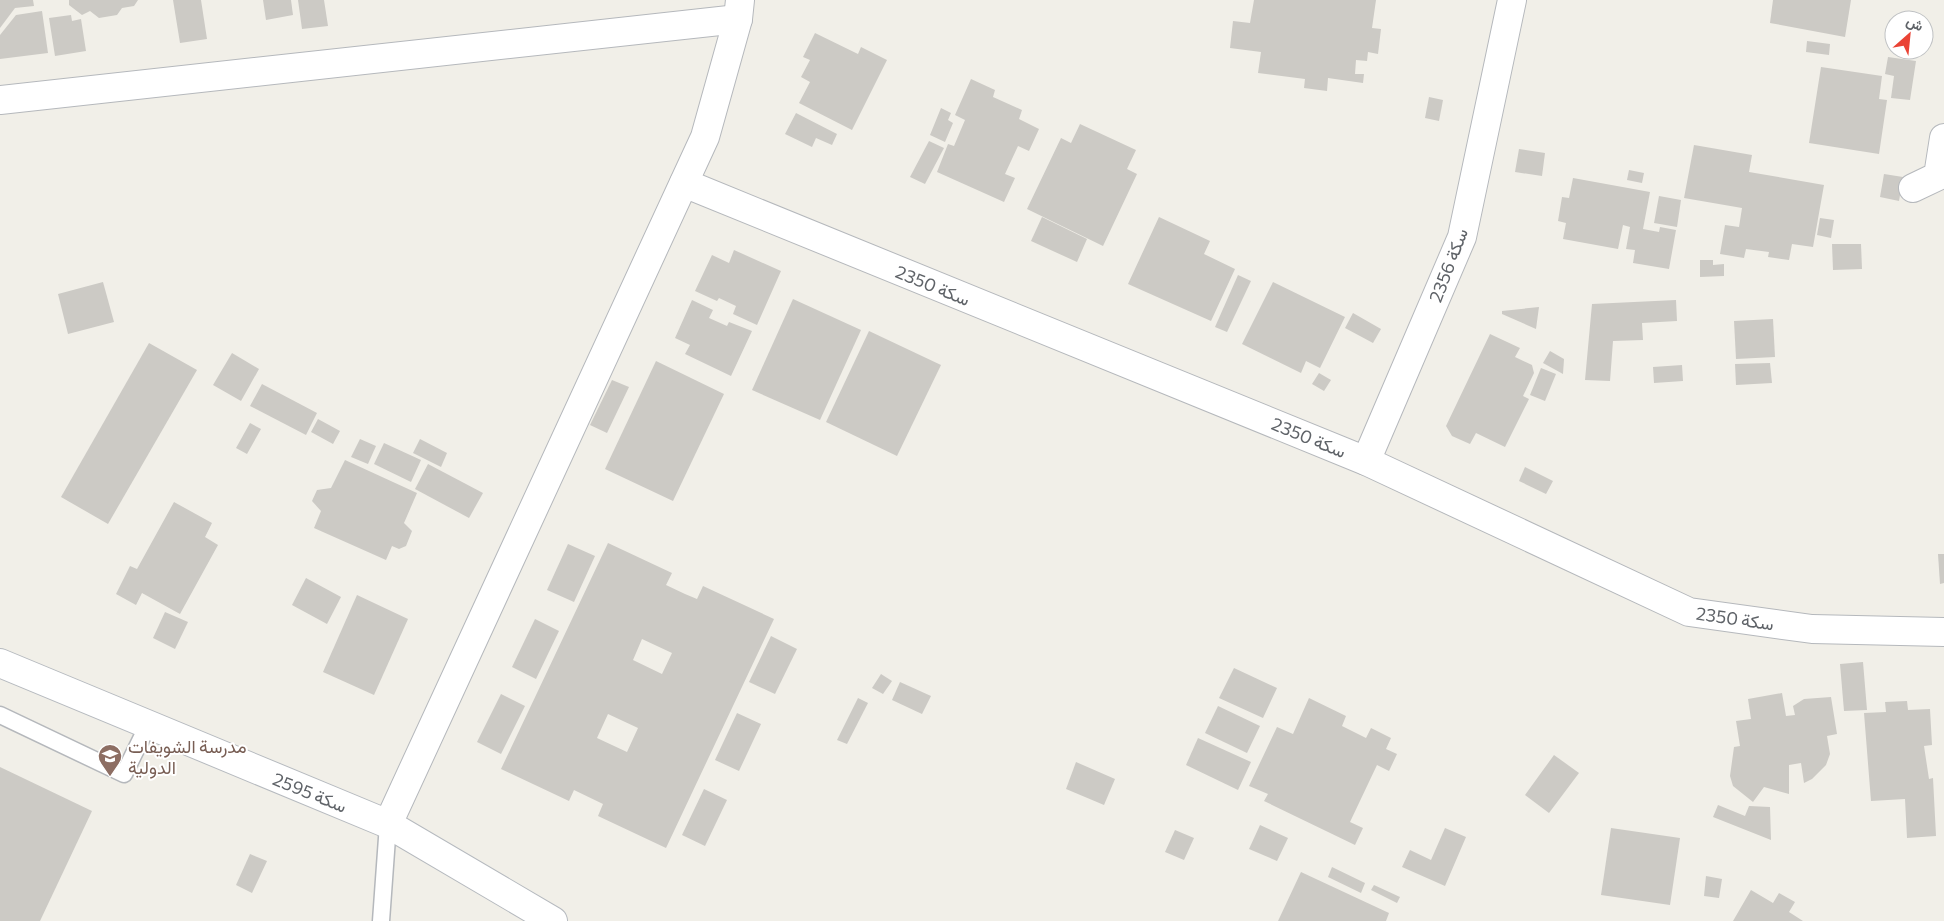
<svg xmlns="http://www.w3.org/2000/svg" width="1944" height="921" viewBox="0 0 1944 921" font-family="Commissioner,Vazirmatn,sans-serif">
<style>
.building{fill:#cccac5;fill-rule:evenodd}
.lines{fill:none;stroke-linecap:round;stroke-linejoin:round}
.lane-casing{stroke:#b5b8bc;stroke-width:19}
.street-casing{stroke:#b5b8bc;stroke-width:30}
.secondary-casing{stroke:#b6babf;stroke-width:30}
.lane{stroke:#fff;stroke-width:16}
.street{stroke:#fff;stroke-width:28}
.secondary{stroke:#fff;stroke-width:28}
.labels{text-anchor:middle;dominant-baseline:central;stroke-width:4;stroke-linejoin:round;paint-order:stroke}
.street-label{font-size:18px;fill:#5f6368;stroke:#fff}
.education-label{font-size:18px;fill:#785e54;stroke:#fff;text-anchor:start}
</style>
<rect width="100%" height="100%" fill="#f1efe8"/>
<g class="building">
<path d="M0,0H33L34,6L15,8L0,28Z"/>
<path d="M69,0H138L134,6L122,8L117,15L99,18L90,11L82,15L69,5Z"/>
<path d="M173,0H201L207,39L180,43Z"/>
<path d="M263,0H291L293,15L266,20Z"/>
<path d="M298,0H324L328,26L302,29Z"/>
<path d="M1254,0H1376L1372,28L1381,29L1378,54L1368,52L1367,61L1356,60L1355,74H1364L1363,83L1328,78L1327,91L1304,88L1305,79L1258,73L1261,52L1230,48L1233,21L1250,23Z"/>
<path d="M1773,0H1851L1845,37L1770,23Z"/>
<path d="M42,11L48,53L0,59V35L16,15Z"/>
<path d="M71,15L72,21L81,19L86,51L55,56L49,18Z"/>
<path d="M815,33L858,54L861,47L887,60L852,130L799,103L810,82L801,77L810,60L803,57Z"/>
<path d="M1807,41L1830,44L1829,55L1806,52Z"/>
<path d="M1888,57L1916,61L1910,100L1891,98L1894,76L1885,74Z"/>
<path d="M1821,67L1882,76L1879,99L1887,100L1879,154L1809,143Z"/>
<path d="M971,79L995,90L993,97L1022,110L1019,119L1039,129L1029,151L1018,146L1005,174L1015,178L1004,202L937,172L948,144L954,146L965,120L955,115Z"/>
<path d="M1429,97L1443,100L1439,121L1425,118Z"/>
<path d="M941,108L951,113L948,120L953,123L945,142L930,135Z"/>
<path d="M796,113L837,134L832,145L816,138L812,147L785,134Z"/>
<path d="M1080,124L1136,150L1127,169L1137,174L1103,246L1027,209L1061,138L1071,143Z"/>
<path d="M929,141L944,148L925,184L910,177Z"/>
<path d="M1694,145L1752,155L1749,172L1824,185L1813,247L1792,244L1789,260L1768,257L1769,252L1746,249L1744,258L1720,254L1725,225L1739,227L1742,208L1684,198Z"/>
<path d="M1519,149L1545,153L1542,176L1515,172Z"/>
<path d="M1629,170L1644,173L1642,183L1627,180Z"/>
<path d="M1884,174L1903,177L1899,201L1880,197Z"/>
<path d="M1573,178L1650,192L1643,229L1659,232L1660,227L1676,230L1669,269L1633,263L1635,250L1626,249L1630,227L1623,225L1618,249L1563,239L1566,223L1558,221L1562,197L1569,198Z"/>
<path d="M1659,196L1681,200L1677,227L1654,223Z"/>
<path d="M1042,217L1087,239L1077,262L1031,241Z"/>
<path d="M1159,217L1210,241L1204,254L1235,269L1211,321L1128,284Z"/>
<path d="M1820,218L1834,220L1831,238L1817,235Z"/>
<path d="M1832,244H1861L1862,269L1833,270Z"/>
<path d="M734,250L781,271L757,325L733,314L736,306L719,298L717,301L695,291L712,255L729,263Z"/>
<path d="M1700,260H1713V265L1724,264V276L1700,277Z"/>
<path d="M1238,275L1251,281L1227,332L1215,327Z"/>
<path d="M103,282L114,322L68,334L58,294Z"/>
<path d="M1273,282L1345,317L1320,368L1306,361L1301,373L1242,344Z"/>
<path d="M793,299L861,330L820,420L752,390Z"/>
<path d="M692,300L713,310L709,318L727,326L729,322L752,331L731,376L685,354L690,345L675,338Z"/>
<path d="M1676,300L1677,321L1642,323L1643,340L1613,341L1610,381L1585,380L1592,304Z"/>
<path d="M1539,307L1536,329L1502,314V311Z"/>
<path d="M1353,313L1381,329L1373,343L1345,328Z"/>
<path d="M1773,319L1775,357L1736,359L1734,321Z"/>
<path d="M869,331L941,365L897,456L826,422Z"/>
<path d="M1490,334L1520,348L1515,357L1532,365L1534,373L1523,396L1529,399L1505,447L1476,433L1470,444L1452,436L1446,426Z"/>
<path d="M149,343L197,370L108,524L61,497Z"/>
<path d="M1550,351L1564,359L1563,374L1543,363Z"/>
<path d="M232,353L259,369L241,401L213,385Z"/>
<path d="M656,361L724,394L673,501L605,469Z"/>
<path d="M1770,363L1772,383L1736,385L1735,364Z"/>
<path d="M1682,365L1683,381L1654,383L1653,367Z"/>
<path d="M1541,368L1556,374L1545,401L1530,395Z"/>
<path d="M1319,373L1331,380L1324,391L1312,384Z"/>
<path d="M612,380L629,387L607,433L590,425Z"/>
<path d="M262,384L317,413L306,435L250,406Z"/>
<path d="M318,419L340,431L333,444L311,432Z"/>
<path d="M250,423L261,429L247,454L236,448Z"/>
<path d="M360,439L376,446L368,464L351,457Z"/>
<path d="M420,439L447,453L441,467L413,453Z"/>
<path d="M384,443L421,460L411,482L374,464Z"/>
<path d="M345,460L417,493L404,523L412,531L406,546L399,549L392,546L386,560L314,528L321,511L312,501L317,490L331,488Z"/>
<path d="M428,464L483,493L469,518L415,489Z"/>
<path d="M1525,467L1553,481L1546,494L1519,481Z"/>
<path d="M174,502L212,523L205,537L218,545L180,614L142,593L136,605L116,594L130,566L137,569Z"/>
<path d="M608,543L672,573L666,585L685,594L697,599L703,586L774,619L666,848L598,816L603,804L574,790L569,801L501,769ZM642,639L672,653L662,674L633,660ZM608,714L638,728L627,752L597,738Z"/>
<path d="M568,544L595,556L574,602L547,590Z"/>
<path d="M1938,554H1944V583L1940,584Z"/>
<path d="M306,578L341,597L327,624L292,605Z"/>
<path d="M357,595L408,619L374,695L323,672Z"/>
<path d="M165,612L188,622L175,649L153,638Z"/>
<path d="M535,619L559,631L536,679L512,667Z"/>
<path d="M771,636L797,649L775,694L749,682Z"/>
<path d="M1863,662L1867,710L1844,711L1840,664Z"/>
<path d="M1234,668L1277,688L1263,718L1219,698Z"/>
<path d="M881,674L892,681L883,694L872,688Z"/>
<path d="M900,682L931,696L922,714L892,700Z"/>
<path d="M1782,693L1786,716L1795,715L1793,706L1804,699L1831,697L1837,734L1827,736L1830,754L1826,765L1812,779L1804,783L1801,763L1789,765V794L1764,787L1753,802L1733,786L1730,776L1734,747L1740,746L1736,721L1751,719L1748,699Z"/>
<path d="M501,694L525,706L501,754L477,742Z"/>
<path d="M858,698L868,703L847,744L837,740Z"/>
<path d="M1309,698L1346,716L1342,726L1366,738L1371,728L1391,738L1386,749L1397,754L1389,771L1377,765L1350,822L1363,828L1355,845L1264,801L1268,794L1249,786L1277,727L1293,734Z"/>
<path d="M1907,701L1908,710L1930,709L1932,745L1924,746L1929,779L1933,778L1936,836L1907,838L1905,799L1871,801L1864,713L1886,712L1885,702Z"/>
<path d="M1218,706L1260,726L1247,753L1205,733Z"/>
<path d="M737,713L761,724L739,771L715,760Z"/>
<path d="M1198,738L1251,762L1238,790L1186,765Z"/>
<path d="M1554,755L1579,773L1549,813L1525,795Z"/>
<path d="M1076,762L1115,779L1104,805L1066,789Z"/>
<path d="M0,767L92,811L40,921H0Z"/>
<path d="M704,789L727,800L705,846L682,835Z"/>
<path d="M1718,805L1745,816L1749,806L1770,807L1771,840L1713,817Z"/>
<path d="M1260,825L1288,838L1277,861L1249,849Z"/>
<path d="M1445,828L1466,837L1445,886L1402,867L1410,850L1431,860Z"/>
<path d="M1611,828L1680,838L1670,905L1601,895Z"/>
<path d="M1175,830L1194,838L1184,860L1165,852Z"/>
<path d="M250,854L267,861L252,893L236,885Z"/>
<path d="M1332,867L1365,883L1361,893L1328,877Z"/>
<path d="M1301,872L1389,913L1386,921H1278Z"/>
<path d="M1706,876L1722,879L1719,898L1704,896Z"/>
<path d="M1374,885L1400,897L1397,903L1371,890Z"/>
<path d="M1751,890L1773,903L1779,893L1795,902L1789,912L1803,921H1733Z"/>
</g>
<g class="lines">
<g class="lane-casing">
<g id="lane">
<path d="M0,715L124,774L148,725"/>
<path d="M381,921L388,824"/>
</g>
</g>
<g class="street-casing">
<g id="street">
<path d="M0,100L738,19"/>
<path d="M684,183L1366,461L1689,612L1812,629L1944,632"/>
<path d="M1913,188L1938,176L1944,138"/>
<path d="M1366,461L1462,237L1512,0"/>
<path d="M388,824L705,137L738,19L740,0"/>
</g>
</g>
<g class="secondary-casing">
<path id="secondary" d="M0,663L388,824L553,921"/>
</g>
<use href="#lane" class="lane"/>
<use href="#street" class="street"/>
<use href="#secondary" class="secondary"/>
</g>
<defs>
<g id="school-pin" transform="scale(1.25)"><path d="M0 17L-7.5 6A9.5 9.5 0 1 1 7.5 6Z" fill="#8d6e63" stroke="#fff"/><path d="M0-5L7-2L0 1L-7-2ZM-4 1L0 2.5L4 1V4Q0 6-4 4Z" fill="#fff"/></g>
</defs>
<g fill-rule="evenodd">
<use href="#school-pin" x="110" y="756"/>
</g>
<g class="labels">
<g class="street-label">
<text transform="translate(1448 265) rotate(-69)">سكة 2356</text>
<text transform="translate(933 285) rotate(22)">سكة 2350</text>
<text transform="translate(1309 437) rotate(22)">سكة 2350</text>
<text transform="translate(1735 618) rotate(8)">سكة 2350</text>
<text transform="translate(310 792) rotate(22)">سكة 2595</text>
</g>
<g class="education-label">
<text x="128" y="746">مدرسة الشويفات<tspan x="128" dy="21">الدولية</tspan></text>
</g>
</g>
<g transform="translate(1909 35) rotate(27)"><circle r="24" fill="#ffffff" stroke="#bfc1c3"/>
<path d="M0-4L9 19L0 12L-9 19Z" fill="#ea4335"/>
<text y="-8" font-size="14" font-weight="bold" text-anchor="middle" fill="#5f6368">ش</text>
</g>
</svg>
